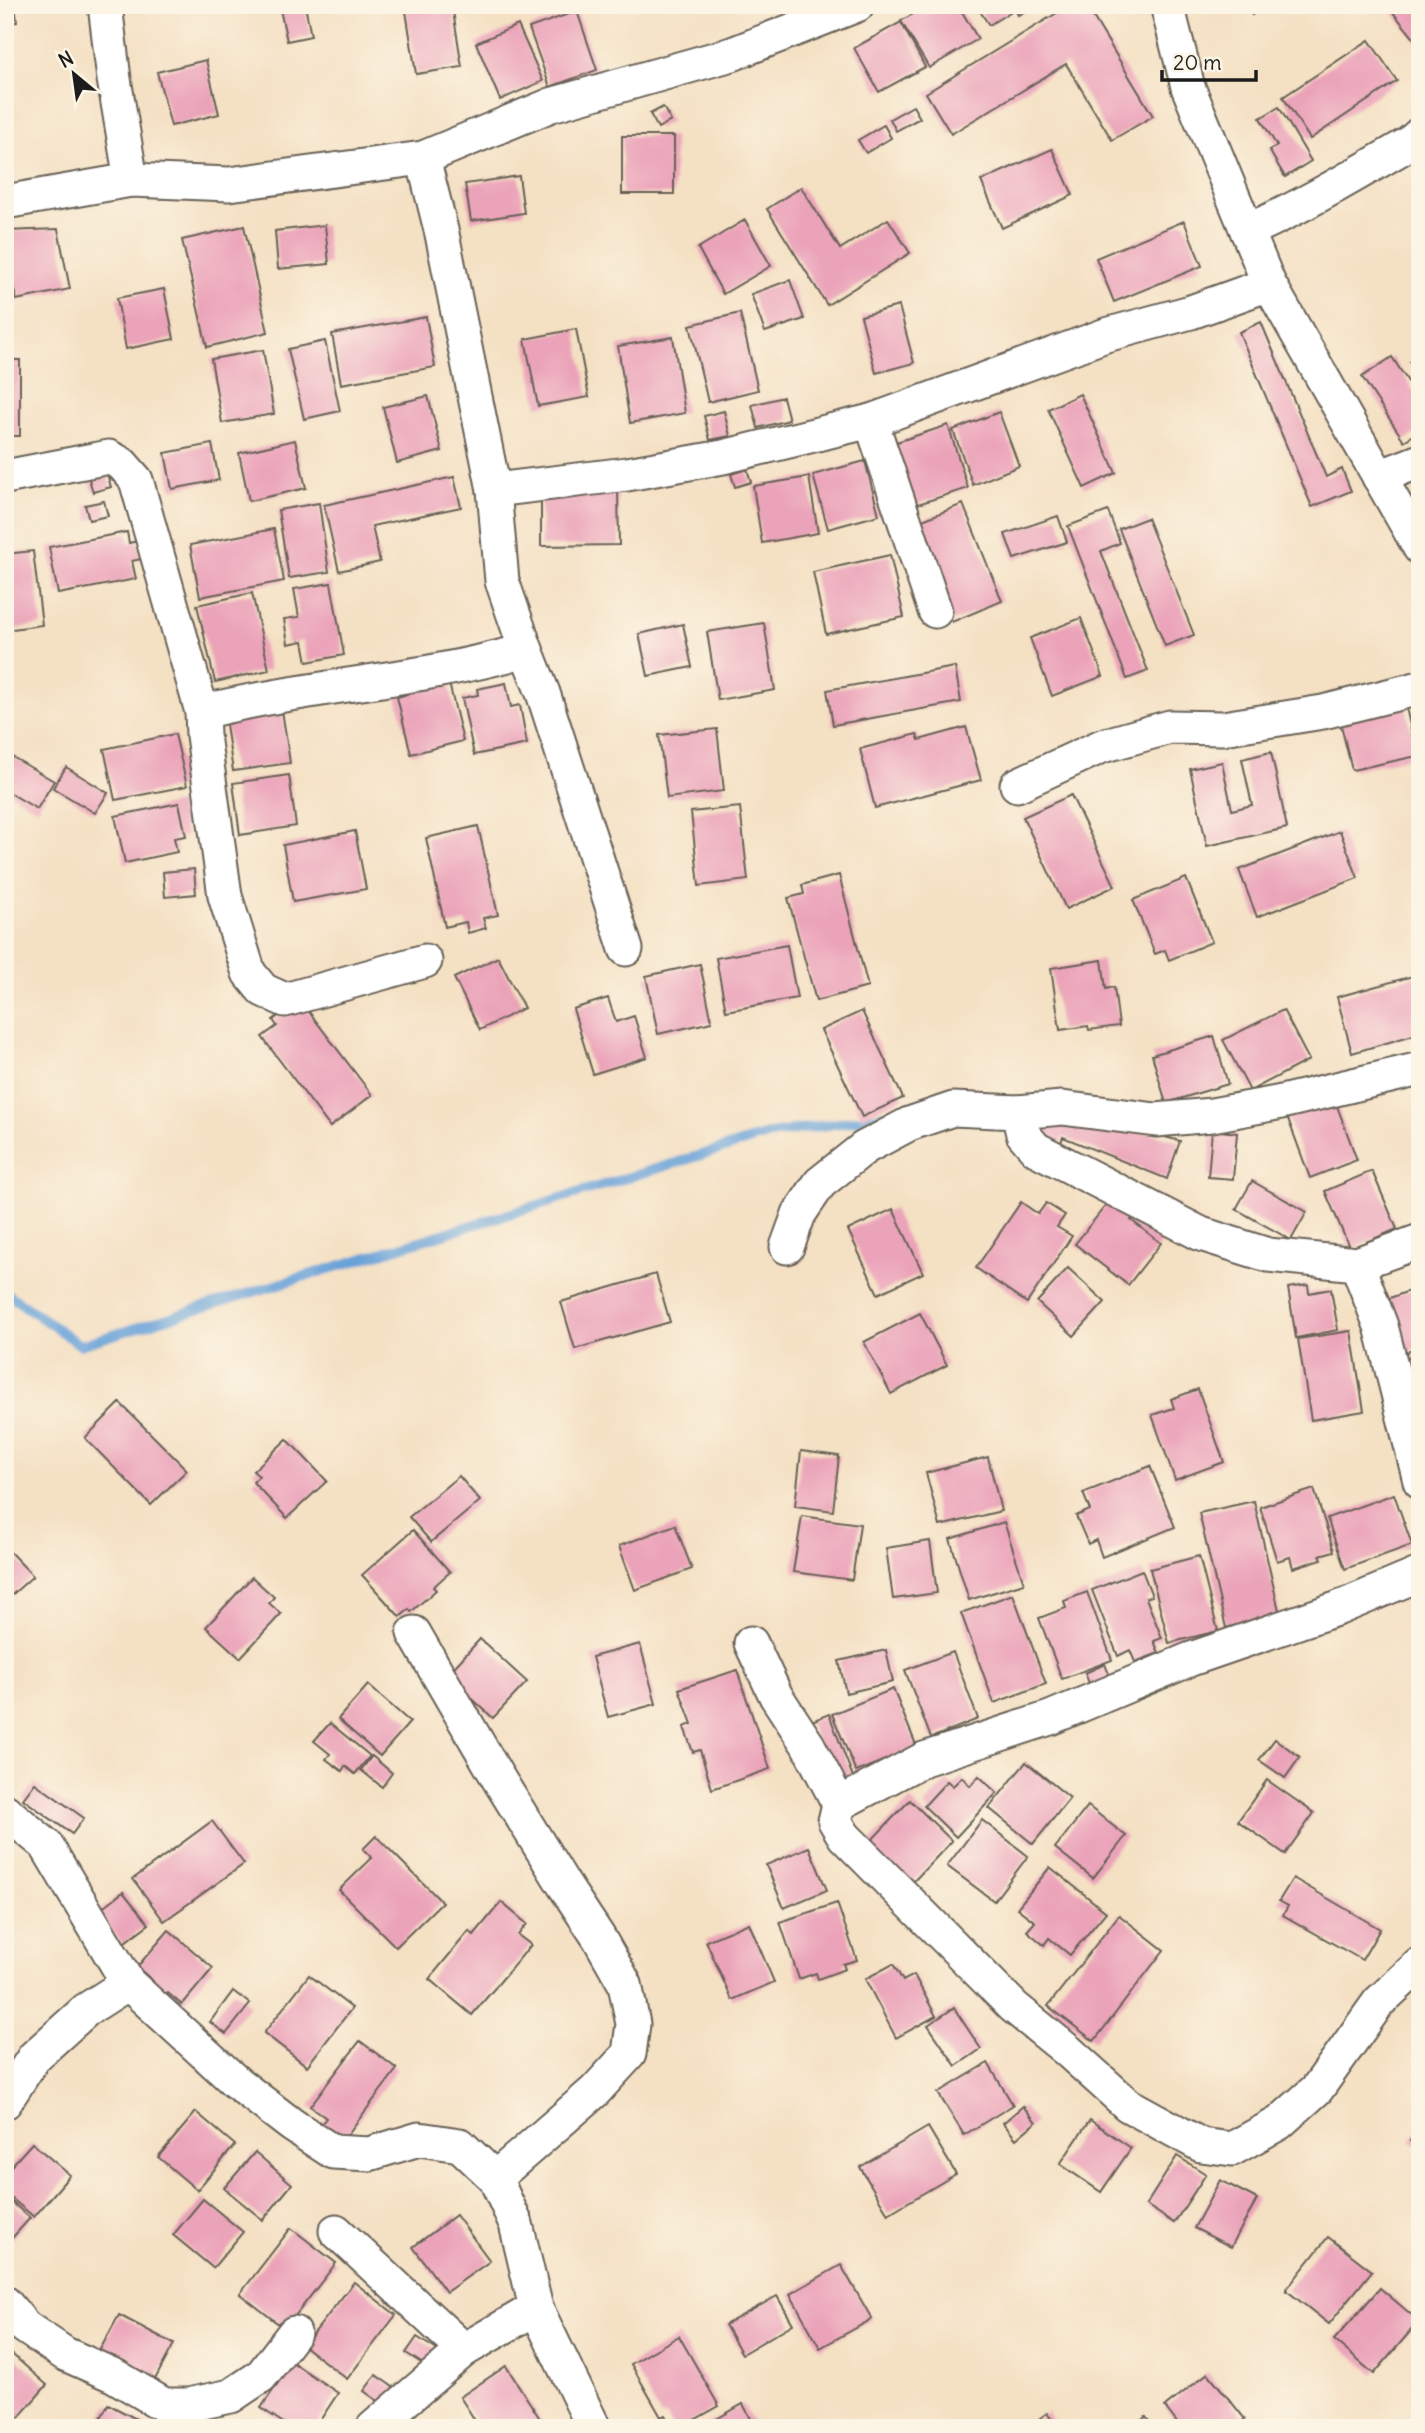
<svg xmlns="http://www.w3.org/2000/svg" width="1425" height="2433" viewBox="0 0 1425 2433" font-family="Delius,sans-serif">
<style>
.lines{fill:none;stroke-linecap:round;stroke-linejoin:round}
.stream{stroke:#69a2d8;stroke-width:10}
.building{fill:#eba3b9}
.minor-casing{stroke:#686156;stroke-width:37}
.minor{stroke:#fff;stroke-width:33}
</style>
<rect width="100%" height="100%" fill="#fcf5e5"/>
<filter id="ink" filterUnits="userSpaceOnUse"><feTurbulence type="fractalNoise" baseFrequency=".0143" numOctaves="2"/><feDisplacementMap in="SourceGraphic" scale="14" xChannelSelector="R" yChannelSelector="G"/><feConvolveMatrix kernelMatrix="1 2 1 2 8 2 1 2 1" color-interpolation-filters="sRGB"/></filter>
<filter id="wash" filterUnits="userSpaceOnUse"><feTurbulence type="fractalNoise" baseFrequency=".00686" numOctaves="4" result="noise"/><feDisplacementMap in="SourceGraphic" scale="28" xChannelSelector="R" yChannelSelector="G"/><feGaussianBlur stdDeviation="1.57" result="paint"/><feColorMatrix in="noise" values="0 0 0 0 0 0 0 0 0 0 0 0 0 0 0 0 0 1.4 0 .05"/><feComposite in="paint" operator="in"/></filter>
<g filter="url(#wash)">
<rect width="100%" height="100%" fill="#f4e0c3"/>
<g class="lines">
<path class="stream" d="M5,1292L80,1345L770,1134L903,1113"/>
</g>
<g id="blocks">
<g class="building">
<path d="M5,5H15L17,22L5,23Z"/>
<path d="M279,5H305L311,36L287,41Z"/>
<path d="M405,5H452L462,67L416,74Z"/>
<path d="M929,5H958L978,39L929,68L901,21Z"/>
<path d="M976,5H1006L1010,12L989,25Z"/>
<path d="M1013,5H1036L1018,15Z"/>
<path d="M1070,5H1086L1153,116L1112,140L1066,64L951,134L926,93Z"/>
<path d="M1246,5H1265L1252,15Z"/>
<path d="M1387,5H1420V46Z"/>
<path d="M577,11L597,70L550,87L529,28Z"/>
<path d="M901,22L925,67L879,92L854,48Z"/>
<path d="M518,25L543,81L500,100L476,43Z"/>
<path d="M1369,40L1397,81L1310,139L1283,97Z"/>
<path d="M206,60L219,114L171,126L157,72Z"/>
<path d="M913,106L920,118L896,131L890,119Z"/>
<path d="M663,107L671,121L658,128L650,114Z"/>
<path d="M1279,107L1311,161L1285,177L1269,150L1277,146L1260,118Z"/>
<path d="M884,125L891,138L866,153L858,140Z"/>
<rect x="622" y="136" width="52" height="58"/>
<path d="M1052,149L1073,195L1002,228L981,181Z"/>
<path d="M519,176L524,213L471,221L465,184Z"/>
<path d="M801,187L840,249L888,219L910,253L827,305L767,209Z"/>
<path d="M745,220L771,266L723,294L698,248Z"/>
<path d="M1184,221L1202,266L1114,302L1096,258Z"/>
<path d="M325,225L329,264L278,269L275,231Z"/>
<path d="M244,226L268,332L207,347L182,240Z"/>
<path d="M58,229L70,289L16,300L8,262H5V231Z"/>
<path d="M790,280L804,319L765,332L751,294Z"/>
<path d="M164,289L174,339L126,349L117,298Z"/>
<path d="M899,306L914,363L876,373L861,316Z"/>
<path d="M740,313L758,390L708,402L690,325Z"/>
<path d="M426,317L435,367L341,384L332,334Z"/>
<path d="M1261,322L1326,477L1342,469L1351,491L1312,507L1239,332Z"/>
<path d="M576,329L589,397L538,406L525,339Z"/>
<path d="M673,337L685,413L630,423L618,346Z"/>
<path d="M325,341L340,411L304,419L288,349Z"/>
<path d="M263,350L274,414L222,423L211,359Z"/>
<path d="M1420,355V377L1410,362Z"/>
<path d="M1392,357L1420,400V437L1417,433L1404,441L1362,377Z"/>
<rect x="5" y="360" width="15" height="76"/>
<path d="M1080,394L1116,473L1084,488L1048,409Z"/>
<path d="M428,396L442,451L397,463L383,407Z"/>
<path d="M783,397L789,420L758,428L752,405Z"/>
<path d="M724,411L730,436L710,440L704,416Z"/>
<path d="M999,412L1019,466L973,485L953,430Z"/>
<path d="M948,425L968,488L915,505L894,443Z"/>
<path d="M295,440L306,488L249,501L239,453Z"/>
<path d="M212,444L219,480L172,489L165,453Z"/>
<path d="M865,461L879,515L828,529L813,475Z"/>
<path d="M747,469L751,482L735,487L731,474Z"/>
<path d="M106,470L111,487L93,492L88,476Z"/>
<path d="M454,477L461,507L372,526L380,562L339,571L324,505Z"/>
<path d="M809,477L818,533L762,543L753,486Z"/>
<path d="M541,490H618L619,545L541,546Z"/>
<path d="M104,501L108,516L89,520L85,505Z"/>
<path d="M319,503L329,572L289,578L278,510Z"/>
<path d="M963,504L1002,601L952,622L912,524Z"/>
<path d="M1108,511L1120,543L1101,551L1148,671L1127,679L1068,526Z"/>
<path d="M1058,516L1067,542L1014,559L1005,534Z"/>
<path d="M1147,518L1194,635L1165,646L1119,529Z"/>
<path d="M274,529L284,581L200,597L190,545Z"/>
<path d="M127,532L129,543L138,541L141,559L132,561L136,579L58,594L49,547Z"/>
<path d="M33,551L42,625L5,630V554Z"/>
<path d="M890,555L904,617L826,634L813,572Z"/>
<path d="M331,583L344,655L307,662L303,641L288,644L284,619L299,617L294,589Z"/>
<path d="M252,593L269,670L215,682L197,605Z"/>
<path d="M1081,618L1103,676L1052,696L1030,638Z"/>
<path d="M764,623L775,690L718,700L707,632Z"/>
<path d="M683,624L692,667L648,676L639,634Z"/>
<path d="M955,667L961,702L833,725L827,690Z"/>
<path d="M449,683L463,741L411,754L397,697Z"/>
<path d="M506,683L511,707L520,705L527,744L474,755L462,698L478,695L477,689Z"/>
<path d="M1405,703L1417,756L1352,770L1339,717Z"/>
<path d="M282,710L290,763L233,771L225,718Z"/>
<path d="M966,727L981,780L875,808L860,749L917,734L919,740Z"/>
<path d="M717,729L724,791L667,798L659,735Z"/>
<path d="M175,734L187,786L115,800L104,749Z"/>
<path d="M1271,752L1287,828L1207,846L1190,769L1222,762L1232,810L1252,805L1242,759Z"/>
<path d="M9,755L54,781L37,809L5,790V761Z"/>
<path d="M66,767L108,793L95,813L53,788Z"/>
<path d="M289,775L296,826L240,835L233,783Z"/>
<path d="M1071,795L1115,886L1066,909L1023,817Z"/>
<path d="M179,803L186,836L174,838L177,852L125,863L115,816Z"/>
<path d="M740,807L748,880L699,886L691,812Z"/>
<path d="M478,826L498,915L483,918L486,928L468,933L466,922L445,927L426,838Z"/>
<path d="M355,831L366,889L293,902L283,845Z"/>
<path d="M1340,831L1358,878L1257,917L1239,870Z"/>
<path d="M194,869L196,894L165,897L163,872Z"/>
<path d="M839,875L868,987L816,1001L788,898L804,894L802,885Z"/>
<path d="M1186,878L1212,942L1169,960L1165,950L1155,954L1133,900Z"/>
<path d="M787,945L797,998L726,1011L716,958Z"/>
<path d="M498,957L524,1008L480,1030L454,978Z"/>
<path d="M1102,960L1106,989L1114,987L1119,1026L1089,1030L1088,1026L1060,1030L1051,968Z"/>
<path d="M700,964L712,1022L658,1034L646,976Z"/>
<path d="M1420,974V1033L1352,1053L1337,997Z"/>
<path d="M608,998L616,1022L634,1016L647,1057L593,1074L573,1009Z"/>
<path d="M300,1000L372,1095L330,1127L262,1037L277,1026L273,1020Z"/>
<path d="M1283,1010L1309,1060L1250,1091L1223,1040Z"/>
<path d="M862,1011L903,1098L862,1117L821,1030Z"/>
<path d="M1214,1036L1228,1084L1166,1103L1152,1055Z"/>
<path d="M1334,1098L1357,1160L1310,1178L1287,1116Z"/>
<path d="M1063,1110L1180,1141L1167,1179L1063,1137L1060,1145L1035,1134L1044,1114Z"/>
<path d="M1212,1130L1237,1133L1233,1179L1208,1177Z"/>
<path d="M1372,1171L1397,1229L1350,1249L1325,1191Z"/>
<path d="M1252,1181L1307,1212L1291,1240L1236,1209Z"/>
<path d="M1115,1194L1138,1211L1131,1220L1161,1243L1128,1285L1075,1244Z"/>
<path d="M1021,1202L1038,1214L1046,1203L1065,1215L1057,1227L1072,1236L1027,1303L976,1268Z"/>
<path d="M893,1209L923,1273L878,1294L848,1230Z"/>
<path d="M1068,1268L1105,1302L1074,1336L1037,1302Z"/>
<path d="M656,1274L670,1322L575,1349L561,1302Z"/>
<path d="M1308,1285L1309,1293L1331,1289L1338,1330L1296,1338L1288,1288Z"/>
<path d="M1420,1287V1347L1404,1353L1384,1300Z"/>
<path d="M920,1313L947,1365L891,1394L864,1342Z"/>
<path d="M1351,1331L1364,1411L1311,1420L1298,1339Z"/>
<path d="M1417,1355L1420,1369L1400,1376L1395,1362Z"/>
<path d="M1198,1389L1224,1462L1175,1480L1152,1415L1174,1408L1171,1399Z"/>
<path d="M120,1403L187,1470L151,1505L85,1438Z"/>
<path d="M287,1439L327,1481L287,1518L253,1482L259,1476L253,1471Z"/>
<path d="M801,1451L839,1456L833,1511L795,1506Z"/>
<path d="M988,1457L1001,1511L940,1526L926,1473Z"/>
<path d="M1150,1466L1175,1527L1102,1557L1096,1540L1088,1544L1076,1516L1090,1510L1083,1493Z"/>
<path d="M459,1476L480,1501L431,1542L409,1517Z"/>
<path d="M1314,1489L1334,1551L1320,1555L1322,1559L1293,1568L1290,1557L1277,1561L1260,1507Z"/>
<path d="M1394,1494L1412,1545L1345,1569L1327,1518Z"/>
<path d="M1254,1501L1280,1615L1226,1628L1199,1513Z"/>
<path d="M802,1516L860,1524L852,1580L793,1572Z"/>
<path d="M1004,1522L1024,1583L969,1600L950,1539Z"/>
<path d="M675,1525L692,1569L635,1590L619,1546Z"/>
<path d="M413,1530L450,1572L433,1587L436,1590L411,1612L409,1609L400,1617L362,1575Z"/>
<path d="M930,1541L937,1593L893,1599L886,1548Z"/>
<path d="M5,1547L33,1576L5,1601Z"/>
<path d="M1199,1556L1218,1631L1169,1643L1150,1569Z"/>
<path d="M1142,1570L1152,1596L1146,1598L1162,1638L1154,1641L1159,1653L1135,1662L1130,1650L1118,1656L1092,1590Z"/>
<path d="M252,1577L274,1597L269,1603L281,1614L240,1658L206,1627Z"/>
<path d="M1087,1592L1112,1660L1062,1679L1039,1618L1066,1608L1064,1601Z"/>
<path d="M1013,1594L1046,1684L994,1703L961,1613Z"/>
<path d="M480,1639L527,1682L493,1718L447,1675Z"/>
<path d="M640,1644L656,1704L608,1717L592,1657Z"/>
<path d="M886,1650L893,1682L846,1693L839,1661Z"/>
<path d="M953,1652L978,1719L931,1738L905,1670Z"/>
<path d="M1105,1664L1115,1690L1095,1698L1085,1673Z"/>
<path d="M737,1670L770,1769L712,1789L700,1750L693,1752L684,1727L692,1724L679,1689Z"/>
<path d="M368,1685L410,1722L380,1756L338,1719Z"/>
<path d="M893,1689L917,1747L856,1772L832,1714Z"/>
<path d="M829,1714L856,1785L837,1793L809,1722Z"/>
<path d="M330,1723L370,1756L355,1774L345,1766L342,1771L326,1759L330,1754L314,1741Z"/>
<path d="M1275,1739L1300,1757L1285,1778L1259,1760Z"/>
<path d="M372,1756L392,1773L382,1787L361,1770Z"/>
<path d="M1026,1762L1070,1798L1033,1844L989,1808Z"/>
<path d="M979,1776L997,1793L956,1837L924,1806L947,1781L953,1786L962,1777L970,1786Z"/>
<path d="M1267,1780L1314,1813L1285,1854L1238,1821Z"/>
<path d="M35,1783L84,1818L72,1834L23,1799Z"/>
<path d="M910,1800L952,1841L910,1885L867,1845Z"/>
<path d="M1088,1806L1126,1836L1093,1878L1055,1848Z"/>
<path d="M982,1820L1028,1856L994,1901L947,1866Z"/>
<path d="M212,1821L244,1864L164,1921L133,1879Z"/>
<path d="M376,1836L442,1902L396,1947L339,1890L372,1858L363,1849Z"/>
<path d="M809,1847L827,1890L784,1908L766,1865Z"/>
<path d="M1050,1867L1106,1912L1070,1955L1049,1938L1044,1945L1027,1931L1035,1922L1017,1908Z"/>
<path d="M1293,1878L1380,1929L1362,1960L1283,1915L1288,1906L1279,1901Z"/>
<path d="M123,1892L149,1924L122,1944L97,1912Z"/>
<path d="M501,1902L527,1924L518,1935L531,1945L472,2015L429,1979L469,1931L474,1935Z"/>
<path d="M837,1903L857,1960L843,1964L845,1969L818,1979L816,1973L799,1979L780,1922Z"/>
<path d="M1119,1915L1164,1950L1094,2041L1048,2006Z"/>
<path d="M749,1923L774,1982L732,2000L706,1941Z"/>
<path d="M169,1930L213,1968L182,2005L168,1993L161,2000L147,1988L153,1981L137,1967Z"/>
<path d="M893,1964L903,1981L914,1975L936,2016L896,2038L865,1979Z"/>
<path d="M309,1975L352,2008L307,2066L264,2033Z"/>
<path d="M233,1991L250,2004L226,2034L210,2022Z"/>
<path d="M954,2008L981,2049L956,2066L928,2025Z"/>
<path d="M360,2041L397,2069L341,2143L319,2127L326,2118L310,2106Z"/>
<path d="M988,2063L1013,2105L964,2135L938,2093Z"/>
<path d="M1023,2106L1036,2122L1016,2139L1003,2123Z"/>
<path d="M196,2112L235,2145L197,2190L158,2157Z"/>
<path d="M1090,2120L1131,2148L1101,2192L1060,2164Z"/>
<path d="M1420,2126V2147L1410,2141Z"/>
<path d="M928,2127L956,2174L888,2214L860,2167Z"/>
<path d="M32,2143L70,2175L34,2217L5,2193V2173Z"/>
<path d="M255,2152L292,2184L263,2220L224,2188Z"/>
<path d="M1177,2156L1206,2174L1174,2223L1146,2205Z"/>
<path d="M1220,2180L1257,2199L1231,2247L1194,2228Z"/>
<path d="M5,2196L30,2218L5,2246Z"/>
<path d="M203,2199L243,2232L213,2268L173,2235Z"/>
<path d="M456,2215L490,2261L446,2292L413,2247Z"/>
<path d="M291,2228L336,2263L285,2329L240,2294Z"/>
<path d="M1328,2237L1372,2271L1329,2324L1286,2290Z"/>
<path d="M841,2265L872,2319L820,2348L790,2294Z"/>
<path d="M354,2282L396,2315L347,2379L304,2346Z"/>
<path d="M1380,2288L1419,2321L1374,2374L1334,2340Z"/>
<path d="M777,2296L793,2324L742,2354L725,2325Z"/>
<path d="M119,2315L174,2344L152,2385L97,2355Z"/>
<path d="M679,2336L719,2406L680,2428H672L665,2415L661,2417L631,2364Z"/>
<path d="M417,2337L440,2352L429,2368L406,2353Z"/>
<path d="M5,2348L47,2385L13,2424L5,2418Z"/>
<path d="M292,2362L338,2393L315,2428H291L261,2408Z"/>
<path d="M506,2366L546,2428H480L460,2397Z"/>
<path d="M1208,2373L1245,2419L1234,2428H1181L1165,2407Z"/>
<path d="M376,2375L400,2392L388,2408L364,2391Z"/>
<path d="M108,2404L153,2428H96Z"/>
<path d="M743,2404L756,2428H701Z"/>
<path d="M1420,2404V2427L1409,2418Z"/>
<path d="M1047,2413L1058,2428H1027Z"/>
<path d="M1146,2417L1154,2428H1131Z"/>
</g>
</g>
</g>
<g filter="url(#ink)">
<use href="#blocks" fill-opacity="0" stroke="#686156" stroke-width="2"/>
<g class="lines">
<g class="minor-casing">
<g id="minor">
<path d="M105,5L114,79L131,180"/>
<path d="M1167,5L1188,87L1269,284L1420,548"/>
<path d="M423,158L442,234L494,490L502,581L526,650C420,681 309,685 202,712L203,735L225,896L249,973L263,990L285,1000L425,961"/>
<path d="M5,202L131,180L229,184L423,158L551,105L732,54L857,5"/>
<path d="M1247,231C1304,206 1356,174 1410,143L1420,134"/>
<path d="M871,421L935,611"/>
<path d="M5,477L109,457L122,464L136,480L202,712"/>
<path d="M1379,477L1420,461"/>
<path d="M494,490L627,474L723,457L871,421L1106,335L1191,312L1269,284"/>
<path d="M526,650L543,693L626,949"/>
<path d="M1017,785L1102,746L1170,727L1223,728L1323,712L1420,688"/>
<path d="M1018,1112L1023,1134L1036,1149L1201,1234L1268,1255L1357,1264L1420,1241"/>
<path d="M787,1247L799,1214L820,1183L864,1148L909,1124L953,1109L1018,1112L1062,1108L1156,1120L1212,1115L1277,1103L1420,1069"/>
<path d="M1357,1264L1381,1326L1420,1481"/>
<path d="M414,1633L498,1778L564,1885L599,1938L625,1984L633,2024L629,2054L595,2091L495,2178"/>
<path d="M751,1643L776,1696L808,1745L839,1804L835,1821L844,1836L1014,2007L1068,2051L1128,2105L1201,2145L1232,2149L1279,2123L1317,2089L1379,2002L1420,1964"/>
<path d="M839,1804L924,1759L1050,1718L1191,1659L1339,1608L1420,1574"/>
<path d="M5,1811L46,1845L128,1983L236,2082L292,2125L333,2152L369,2154L419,2139L460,2145L495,2178L516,2224L536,2308"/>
<path d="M5,2102L34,2057L86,2010L128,1983"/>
<path d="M336,2231L464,2350"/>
<path d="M5,2303L25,2327L65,2354L115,2376L164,2405H188L231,2396L261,2376L294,2333"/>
<path d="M373,2428L464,2350L536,2308L594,2428"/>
</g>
</g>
<use href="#minor" class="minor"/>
</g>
</g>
<rect width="1425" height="2433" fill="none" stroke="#fcf5e5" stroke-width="28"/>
<g transform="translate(74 74) rotate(331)" stroke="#fcf5e5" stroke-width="5" paint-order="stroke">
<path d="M0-5L12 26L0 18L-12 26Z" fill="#1c1c1c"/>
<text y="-10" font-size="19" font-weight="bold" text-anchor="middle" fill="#1c1c1c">N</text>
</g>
<path d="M1162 70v10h94v-10" fill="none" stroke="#1c1c1c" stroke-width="3.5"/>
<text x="1173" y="70" font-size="21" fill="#1c1c1c" stroke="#fcf5e5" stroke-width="5" paint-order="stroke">20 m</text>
</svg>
